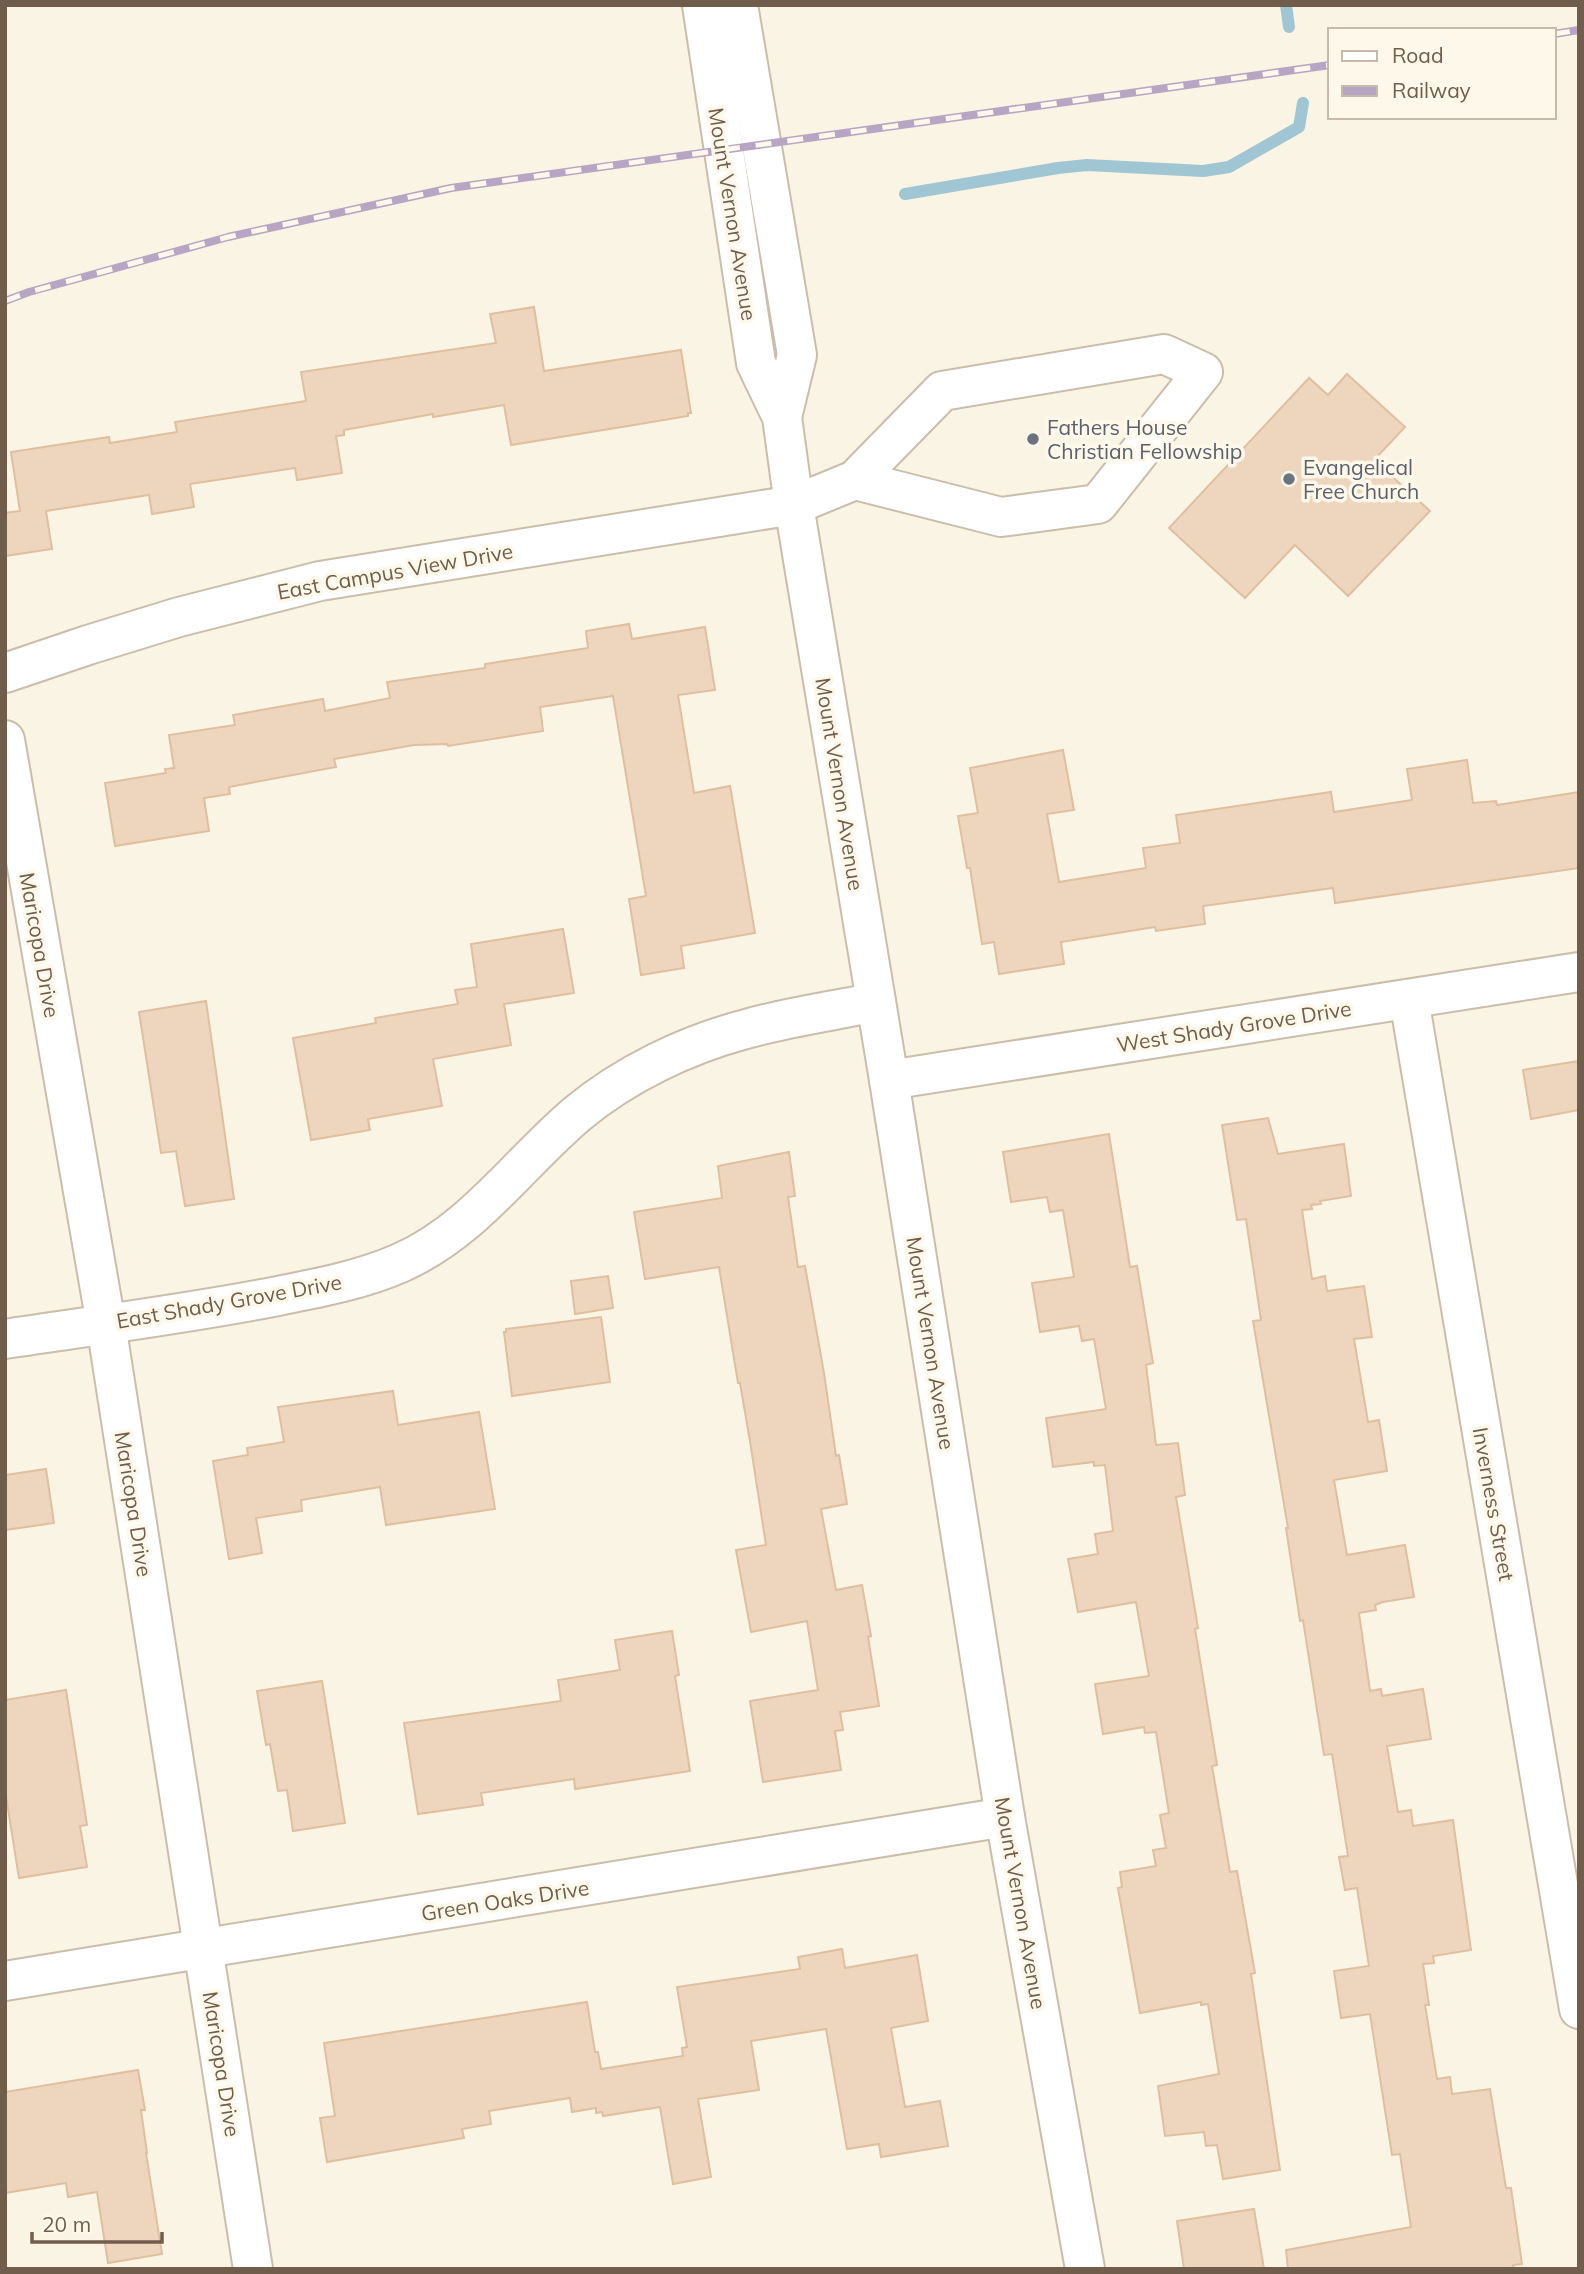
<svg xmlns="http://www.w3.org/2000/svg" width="1584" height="2274" viewBox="0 0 1584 2274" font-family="Mulish,sans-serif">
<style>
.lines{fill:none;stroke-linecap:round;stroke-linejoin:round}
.stream{stroke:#a1c6d3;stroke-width:12}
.building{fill:#eed6be;stroke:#dfbf9f;stroke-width:2}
.minor-casing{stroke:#cbbdab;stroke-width:42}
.minor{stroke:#fff;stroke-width:38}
.rail-casing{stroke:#b8a4c3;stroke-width:8}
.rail{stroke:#fef8ea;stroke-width:5;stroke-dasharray:16;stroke-linecap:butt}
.worship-dot{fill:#6b7280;stroke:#fef8ea;stroke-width:2.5}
.labels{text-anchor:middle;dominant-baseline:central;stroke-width:7;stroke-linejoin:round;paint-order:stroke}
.street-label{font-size:21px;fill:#715d4c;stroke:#fef8ea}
.worship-label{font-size:21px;fill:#5b616d;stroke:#fef8ea;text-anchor:start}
</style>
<rect width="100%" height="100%" fill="#faf4e4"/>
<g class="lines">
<g class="stream">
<path d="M1286,5L1289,27"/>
<path d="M905,194L1058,168L1087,165L1203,171L1229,167L1299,127L1303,103"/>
</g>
</g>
<g class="building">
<path d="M534,307L544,371L681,350L691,413H688V416L628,426L511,445L504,405L433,417V414L344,430V435L336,436L342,473L297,480L295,468L190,484L194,507L152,514L149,495L46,511L52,549L5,556V513L20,511L11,452L109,437L110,443L177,432L175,422L306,401L301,372L496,343L490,314Z"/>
<path d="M1347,374L1405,427L1374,460L1430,511L1348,596L1295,545L1245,598L1169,528L1309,378L1328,395Z"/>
<path d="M629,624L632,639L705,627L715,690L678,695L694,793L730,786L755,933L681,946L684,968L641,975L629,899L646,896L613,696L540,707L543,731L448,746L447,744L414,745L334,759L336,767L229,787L230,794L204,798L209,831L115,846L105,783L166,773L165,769L174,768L169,735L235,725L233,715L323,699L325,711L390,698L387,682L485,668V664L588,648L586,631Z"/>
<path d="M1063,750L1074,810L1047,814L1059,882L1146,868L1143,848L1180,843L1176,815L1331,792L1334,812L1412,800L1407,769L1467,760L1473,803L1496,801L1497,805L1579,792V868L1335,903L1333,888L1203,906L1205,924L1156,931L1155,927L1061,942L1064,964L999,974L994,942L982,944L970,868H967L958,816L978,813L970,768Z"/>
<path d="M563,929L574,993L504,1004L511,1045L433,1059L442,1106L368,1119L370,1130L311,1140L293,1038L376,1023L375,1018L458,1004L455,990L477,987L471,944Z"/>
<path d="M206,1001L234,1199L185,1206L176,1151L161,1153L139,1012Z"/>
<path d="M1579,1061V1110L1531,1119L1523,1070Z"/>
<path d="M1268,1118L1278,1154L1344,1144L1351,1196L1320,1201L1321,1204L1311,1205L1312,1209L1302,1210L1312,1279L1325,1276L1327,1291L1364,1286L1372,1337L1354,1339L1368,1422L1379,1420L1387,1471L1334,1480L1347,1555L1405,1545L1414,1597L1383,1602L1375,1605L1376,1610L1359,1613L1370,1691L1381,1689L1382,1696L1423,1689L1431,1739L1387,1746L1398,1812L1411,1810L1413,1826L1453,1820L1471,1950L1433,1956L1434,1963L1423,1964L1429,2005H1425L1437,2079L1450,2077L1452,2094L1490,2089L1506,2188H1511L1522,2264L1513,2265L1514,2269H1288L1286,2250L1411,2227L1400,2154L1392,2155L1370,2014L1341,2018L1334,1971L1369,1966L1357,1888L1345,1890L1339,1857L1348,1856L1332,1754L1324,1755L1303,1620L1300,1621L1286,1528H1288L1253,1321L1261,1320L1246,1219L1237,1220L1222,1125Z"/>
<path d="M1109,1134L1130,1267L1137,1266L1153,1363L1146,1365L1156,1445L1178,1443L1185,1495L1176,1497L1198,1628L1195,1629L1217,1765L1212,1766L1230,1872L1237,1871L1255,1973L1251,1974L1280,2170L1223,2179L1217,2145L1206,2146L1204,2132L1165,2136L1158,2086L1219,2074L1208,2004L1201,2005V2002L1140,2013L1118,1888L1122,1887L1120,1872L1156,1866L1153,1850L1166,1848L1160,1815L1169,1813L1156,1732L1145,1733L1144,1727L1103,1734L1095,1684L1149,1676L1136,1602L1078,1612L1068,1559L1098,1554L1095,1534L1113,1531L1105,1465L1094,1466V1462L1053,1467L1046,1418L1106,1409L1094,1339L1082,1341L1079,1326L1040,1332L1032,1283L1074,1277L1063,1210L1050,1212L1047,1197L1011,1202L1003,1152Z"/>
<path d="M789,1152L795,1196L788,1197L798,1267L805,1266L824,1373L836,1456L839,1455L847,1504L821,1509L836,1590L862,1585L871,1636L868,1637L879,1706L840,1712L843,1730L835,1731L841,1770L763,1782L750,1701L818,1690L807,1621L751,1632L736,1550L766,1545L750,1441L740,1383H738L719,1267L645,1279L634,1212L722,1198L718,1166Z"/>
<path d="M608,1276L613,1308L575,1314L571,1281Z"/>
<path d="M601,1317L610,1382L512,1396L504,1332H506V1329Z"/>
<path d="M393,1391L398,1425L479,1412L495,1509L386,1525L380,1487L301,1500L302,1511L256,1518L262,1553L229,1559L213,1461L248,1455L247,1448L284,1442L278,1407Z"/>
<path d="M46,1469L54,1523L5,1530V1475Z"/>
<path d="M672,1631L679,1675L675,1676L690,1771L575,1789L574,1779L481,1793L483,1805L418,1814L404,1723L561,1701L558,1680L620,1670L615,1640Z"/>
<path d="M322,1681L345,1823L293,1831L287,1790L278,1791L270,1744L266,1745L257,1691Z"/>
<path d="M66,1690L87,1825L80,1826L87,1867L19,1878L5,1790V1700Z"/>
<path d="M842,1949L845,1968L917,1955L928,2021L891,2028L905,2107L940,2101L948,2146L881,2157L879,2144L847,2149L826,2029L751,2041L759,2090L698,2099L711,2177L673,2184L660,2107L603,2116L602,2112L596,2113V2108L572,2112L570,2098L489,2111L491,2124L462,2129L464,2138L327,2162L320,2118L335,2116L324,2043L587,2002L595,2052H598L601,2069L683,2056L682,2048L687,2047L677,1987L800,1969L798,1957Z"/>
<path d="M138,2070L145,2110H141L147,2153H146L162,2254L108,2263L97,2192L68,2197L66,2183L5,2193V2092Z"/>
<path d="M1254,2209L1264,2269H1184L1177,2221Z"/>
</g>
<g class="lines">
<g class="minor-casing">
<g id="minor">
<path d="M702,5L756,363L782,417L794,505L889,1080L1005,1817L1085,2269"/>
<path d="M738,5L797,355L782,417"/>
<path d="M5,673L88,645L179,617L320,581L794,505L855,480L1001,517L1098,504L1203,372L1164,354L942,391L855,480"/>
<path d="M5,740L106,1324L253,2269"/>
<path d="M1409,999L1579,2009"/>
<path d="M889,1080L1579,972"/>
<path d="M5,1339C91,1326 177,1315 262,1299C307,1290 357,1282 400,1263C473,1231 518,1164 577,1114C625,1074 686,1045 746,1029C788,1017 833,1011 876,1002"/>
<path d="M5,1981L1005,1817"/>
</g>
</g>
<use href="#minor" class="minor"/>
<g class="rail-casing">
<g id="rail">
<path d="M1554,34L1579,30"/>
<path d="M5,301L29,292L228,237L451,188L1330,65"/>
</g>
</g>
<use href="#rail" class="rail"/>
</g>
<g class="worship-dot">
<circle cx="1033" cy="439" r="7"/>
<circle cx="1289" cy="479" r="7"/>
</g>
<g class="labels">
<g class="street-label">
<text transform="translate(733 214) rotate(81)">Mount Vernon Avenue</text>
<text transform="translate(395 571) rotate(-10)">East Campus View Drive</text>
<text transform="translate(840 784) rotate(81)">Mount Vernon Avenue</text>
<text transform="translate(40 945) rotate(80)">Maricopa Drive</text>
<text transform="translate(1234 1026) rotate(-9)">West Shady Grove Drive</text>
<text transform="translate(229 1301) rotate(-10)">East Shady Grove Drive</text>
<text transform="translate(931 1343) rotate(81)">Mount Vernon Avenue</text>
<text transform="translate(134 1504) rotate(81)">Maricopa Drive</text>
<text transform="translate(1494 1504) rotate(80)">Inverness Street</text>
<text transform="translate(505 1900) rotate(-9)">Green Oaks Drive</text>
<text transform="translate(1021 1903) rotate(80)">Mount Vernon Avenue</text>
<text transform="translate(222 2064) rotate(81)">Maricopa Drive</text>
</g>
<g class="worship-label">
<text x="1047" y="427">Fathers House<tspan x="1047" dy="24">Christian Fellowship</tspan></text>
<text x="1303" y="467">Evangelical<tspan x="1303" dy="24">Free Church</tspan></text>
</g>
</g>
<rect width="1584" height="2274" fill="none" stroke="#715d4c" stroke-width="14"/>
<rect x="1328" y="28" width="228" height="91" fill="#fef8ea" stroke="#c6baab" stroke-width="2"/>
<rect x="1342" y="51" width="35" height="10" fill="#ffffff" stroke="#c6baab" stroke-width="2"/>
<text x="1392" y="63" font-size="21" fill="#715d4c">Road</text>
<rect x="1342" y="86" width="35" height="10" fill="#b8a4c3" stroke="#c6baab" stroke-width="2"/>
<text x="1392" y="98" font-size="21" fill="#715d4c">Railway</text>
<path d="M32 2232v10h130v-10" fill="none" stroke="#715d4c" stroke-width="3.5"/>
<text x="42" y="2232" font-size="21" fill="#715d4c" stroke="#fef8ea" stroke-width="5" paint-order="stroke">20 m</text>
</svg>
